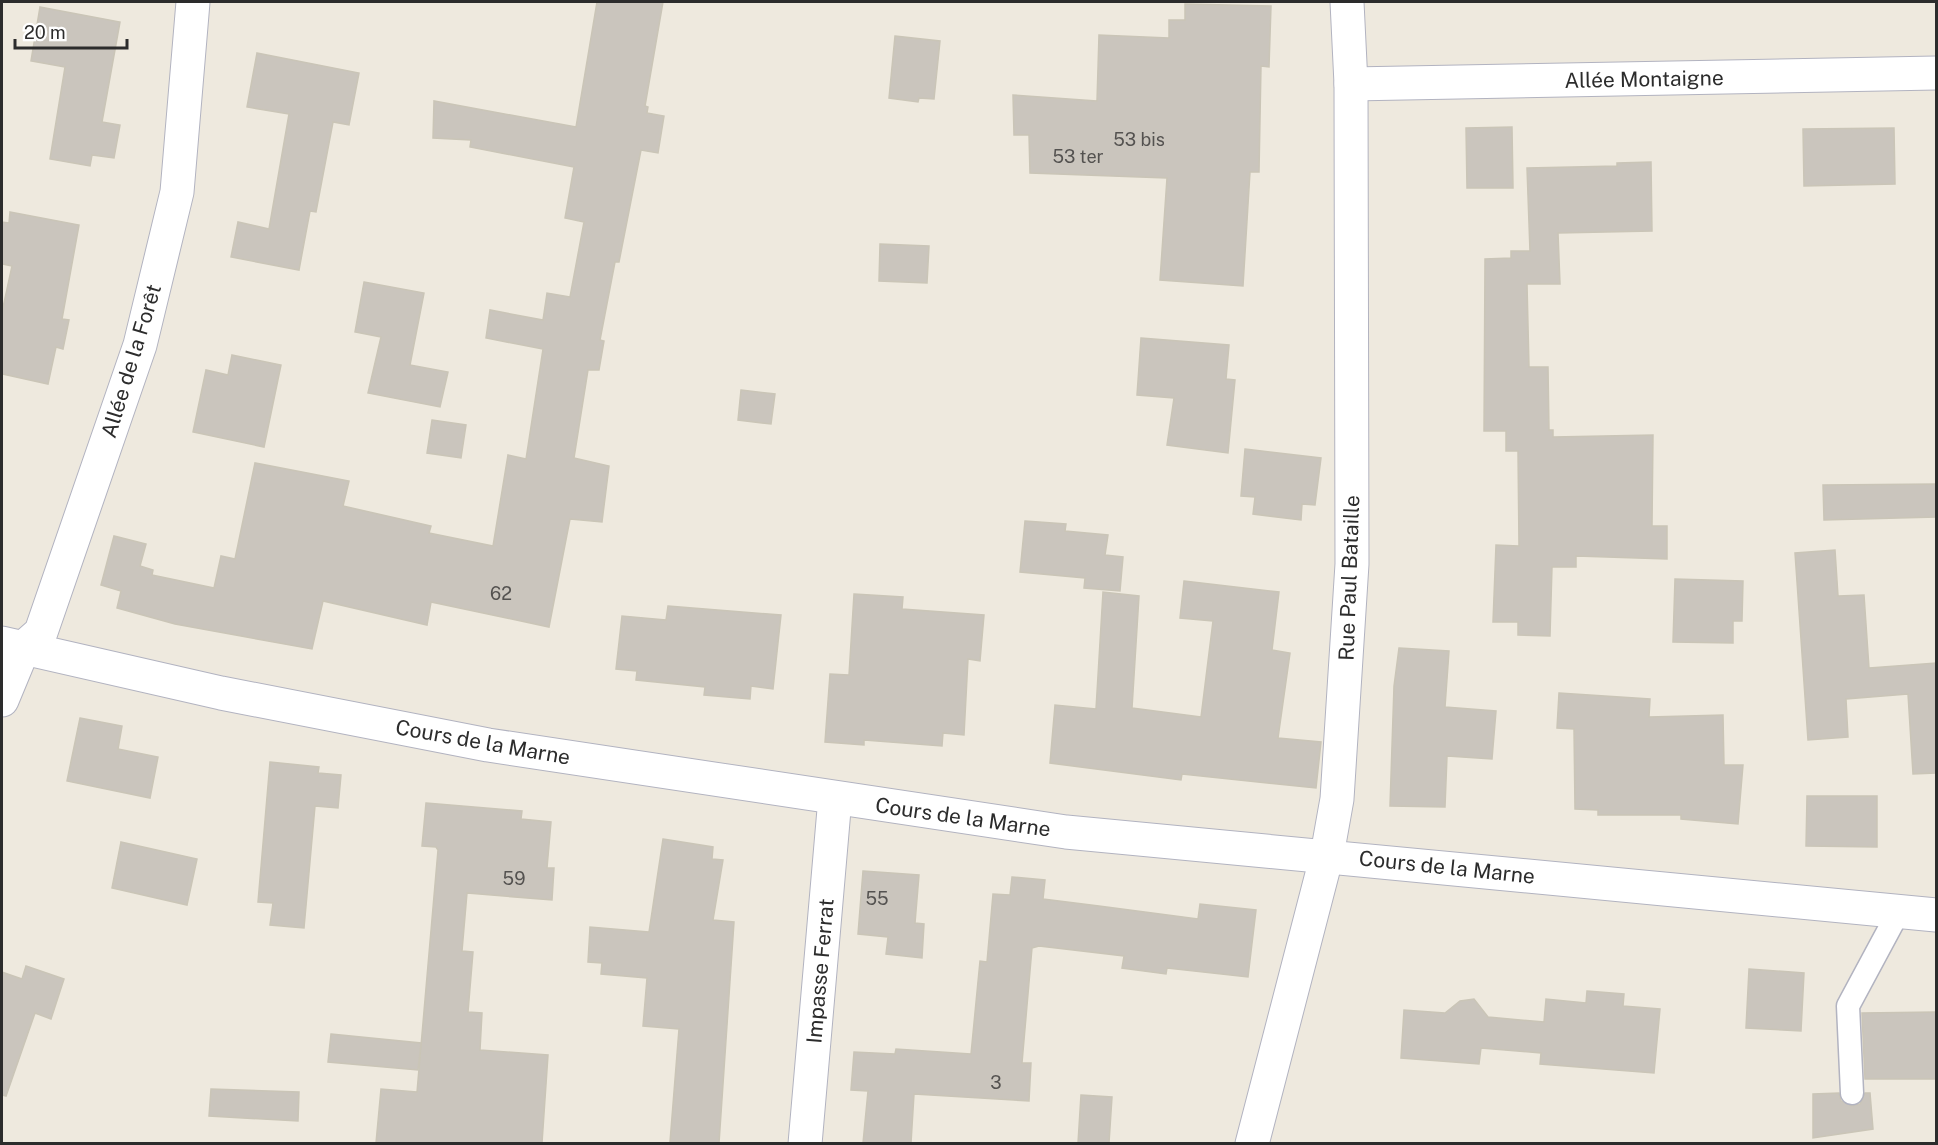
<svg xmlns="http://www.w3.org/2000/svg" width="1938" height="1145" viewBox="0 0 1938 1145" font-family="'Public Sans',sans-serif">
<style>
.building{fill:#cac5bd;stroke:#cac5b7;stroke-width:1.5}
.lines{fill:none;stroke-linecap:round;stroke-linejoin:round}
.service-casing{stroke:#b2b3c0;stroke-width:25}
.minor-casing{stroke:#b2b3c0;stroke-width:35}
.service{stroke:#fff;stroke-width:22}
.minor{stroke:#fff;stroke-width:33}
.labels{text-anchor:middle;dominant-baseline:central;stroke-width:4.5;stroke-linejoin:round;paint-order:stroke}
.number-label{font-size:18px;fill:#545250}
.street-label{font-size:21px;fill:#2c2c2c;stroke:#fff}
</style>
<rect width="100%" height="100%" fill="#eee9de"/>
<g class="building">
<path d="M597,2H663L645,106L648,107L647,113L664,116L658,153L641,150L619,262H615L600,340L604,341L599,370H588L574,458L609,466L602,522L570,519L549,627L431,602L427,625L323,601L312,649L175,624L117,608L121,591L101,585L114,536L146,544L140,566L153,570L152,575L214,588L221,556L235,559L255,463L349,481L343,506L431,526L429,533L493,546L508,455L526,459L543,349L486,338L490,310L543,320L547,293L570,297L584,222L565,218L574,167L470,147L471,140L433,138L434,101L576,127Z"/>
<path d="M1185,4L1271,6L1269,67L1261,66L1259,172H1250L1243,286L1160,280L1167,178L1030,173L1029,135H1014L1013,95L1097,101L1099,35L1169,38V20H1185Z"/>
<path d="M40,7L120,22L102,122L120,125L114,158L92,155L90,166L50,159L65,67L31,61Z"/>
<path d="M895,36L940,41L934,99L919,98L918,102L889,98Z"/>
<path d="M257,53L359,73L349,125L333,122L316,212L310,211L299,270L231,257L238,222L269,229L289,114L247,107Z"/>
<path d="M1512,127L1513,188H1467L1466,128Z"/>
<path d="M1894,128L1895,184L1804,186L1803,129Z"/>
<path d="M1651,162L1652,231L1558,233L1560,284H1527L1529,367H1548L1549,430H1553V437L1653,435L1652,526H1667V559L1576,556V567H1552L1550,636L1518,635V622H1493L1496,545L1519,546L1518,451H1506V431H1484L1485,259L1511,258V251H1530L1527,168L1617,166V163Z"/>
<path d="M10,212L79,225L62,319L69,320L63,349L56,347L48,384L2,374V312L12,266L2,264V222L9,223Z"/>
<path d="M880,244L929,246L927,283L879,281Z"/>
<path d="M364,282L424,293L410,365L448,372L440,407L368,393L381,337L355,332Z"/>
<path d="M1141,338L1229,345L1226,379L1235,380L1228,453L1167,445L1174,398L1137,395Z"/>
<path d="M232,355L281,365L264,447L193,432L206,370L228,375Z"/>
<path d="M741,390L775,394L771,424L738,420Z"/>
<path d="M432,420L466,425L461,458L427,453Z"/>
<path d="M1245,449L1321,458L1315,505L1302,504L1301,520L1253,514L1255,497L1241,496Z"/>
<path d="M1936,484V517L1824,520L1823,485Z"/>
<path d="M1025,521L1066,524L1065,531L1108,535L1105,555L1123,557L1120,591L1084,588L1085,578L1020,572Z"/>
<path d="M1835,550L1838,596L1864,595L1869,668L1936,663V773L1913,774L1908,694L1846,699L1848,737L1808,740L1795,553Z"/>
<path d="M1675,579L1743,581L1742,621H1733V643L1673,642Z"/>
<path d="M1184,581L1279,592L1272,650L1290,653L1278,738L1321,742L1316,788L1182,774L1181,780L1050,763L1055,705L1096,709L1103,592L1139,596L1132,708L1201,717L1213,621L1180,618Z"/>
<path d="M854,594L903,597L902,609L984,615L980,661L968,659L964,735L943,733L942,746L864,740V745L825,742L830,674L849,675Z"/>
<path d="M668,606L781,615L773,689L751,686L750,699L704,695L705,687L636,680L637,671L616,669L622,616L666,620Z"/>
<path d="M1399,648L1449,651L1445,707L1496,711L1492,759L1447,756L1445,807L1390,806L1394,686Z"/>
<path d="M1559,693L1650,699L1649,717L1723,715L1724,765H1743L1738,824L1681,819V815H1598V810L1575,809L1574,729L1557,728Z"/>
<path d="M80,718L122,726L118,749L158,757L150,798L67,781Z"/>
<path d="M270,762L319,767L318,773L341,775L338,808L315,806L304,928L270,925L273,903L258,902Z"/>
<path d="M1807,796H1877V847L1806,846Z"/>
<path d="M426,803L522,811L521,819L551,822L547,868H554L552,900L467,893L462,951L473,952L468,1012L482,1013L480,1050L548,1055L542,1143H376L381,1089L417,1092L438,850L436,847L422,846Z"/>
<path d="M663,839L713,847L712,859L723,860L713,920L734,922L719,1143L670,1142L679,1029L643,1026L647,978L601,974L602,963L588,962L590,927L649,932Z"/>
<path d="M121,842L197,859L187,905L112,888Z"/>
<path d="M863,871L919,875L915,923L924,924L922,958L886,954L888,937L858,934Z"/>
<path d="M1012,877L1045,880L1043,899L1099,906L1198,919L1200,904L1256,910L1248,977L1167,968L1166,974L1122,968L1124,956L1039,946L1032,948L1022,1063H1031L1029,1101L914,1094L911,1143H863L868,1091L851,1090L854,1052L895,1054L896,1049L971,1054L980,961L987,962L993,894L1010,895Z"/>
<path d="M26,966L64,979L51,1019L35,1013L6,1096L2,1095V972L22,979Z"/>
<path d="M1749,969L1804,973L1801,1031L1746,1028Z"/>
<path d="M1587,991L1624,994L1623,1006L1660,1009L1654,1073L1540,1064L1541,1053L1481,1048L1479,1064L1401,1058L1404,1010L1445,1013L1460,1001L1474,999L1488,1017L1544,1022L1546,999L1586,1003Z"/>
<path d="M1936,1012V1079H1865L1862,1013Z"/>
<path d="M331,1034L421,1043L418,1070L328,1062Z"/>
<path d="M211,1089L299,1092L298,1121L209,1116Z"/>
<path d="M1839,1093L1841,1101L1852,1106L1860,1104L1865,1093H1870L1873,1129L1813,1138V1094Z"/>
<path d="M1081,1095L1112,1097L1109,1143H1078Z"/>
</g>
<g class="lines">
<g class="service-casing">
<path id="service" d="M1852,1093L1848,1006L1899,911"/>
</g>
<g class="minor-casing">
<g id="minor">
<path d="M1351,84L1936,73"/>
<path d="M2,643L221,693L488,745L1066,832L1936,915"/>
<path d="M2,700L24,647L41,632L140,345L177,192L193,2"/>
<path d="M805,1144L835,798"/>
<path d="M1252,1144L1327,855L1337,799L1352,564L1351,84L1347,2"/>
</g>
</g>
<use href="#service" class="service"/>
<use href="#minor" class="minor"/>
</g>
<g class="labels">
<g class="number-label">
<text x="1139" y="139">53 bis</text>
<text x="1078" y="156">53 ter</text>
<text x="501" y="593">62</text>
<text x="514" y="878">59</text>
<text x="877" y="898">55</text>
<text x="996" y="1082">3</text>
</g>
<g class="street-label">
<text transform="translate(1644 79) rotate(-1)">Allée Montaigne</text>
<text transform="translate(131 361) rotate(-73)">Allée de la Forêt</text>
<text transform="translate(1349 578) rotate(-88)">Rue Paul Bataille</text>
<text transform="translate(483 742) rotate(10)">Cours de la Marne</text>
<text transform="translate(963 817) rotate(8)">Cours de la Marne</text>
<text transform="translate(1447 867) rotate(6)">Cours de la Marne</text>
<text transform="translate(820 971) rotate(-85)">Impasse Ferrat</text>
</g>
</g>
<rect width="1938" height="1145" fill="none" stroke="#2c2c2c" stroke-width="6"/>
<path d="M15 39v9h112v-9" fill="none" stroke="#2c2c2c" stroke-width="3"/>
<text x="24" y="39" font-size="18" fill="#2c2c2c" stroke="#ffffff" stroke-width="4.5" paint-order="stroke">20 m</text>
</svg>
